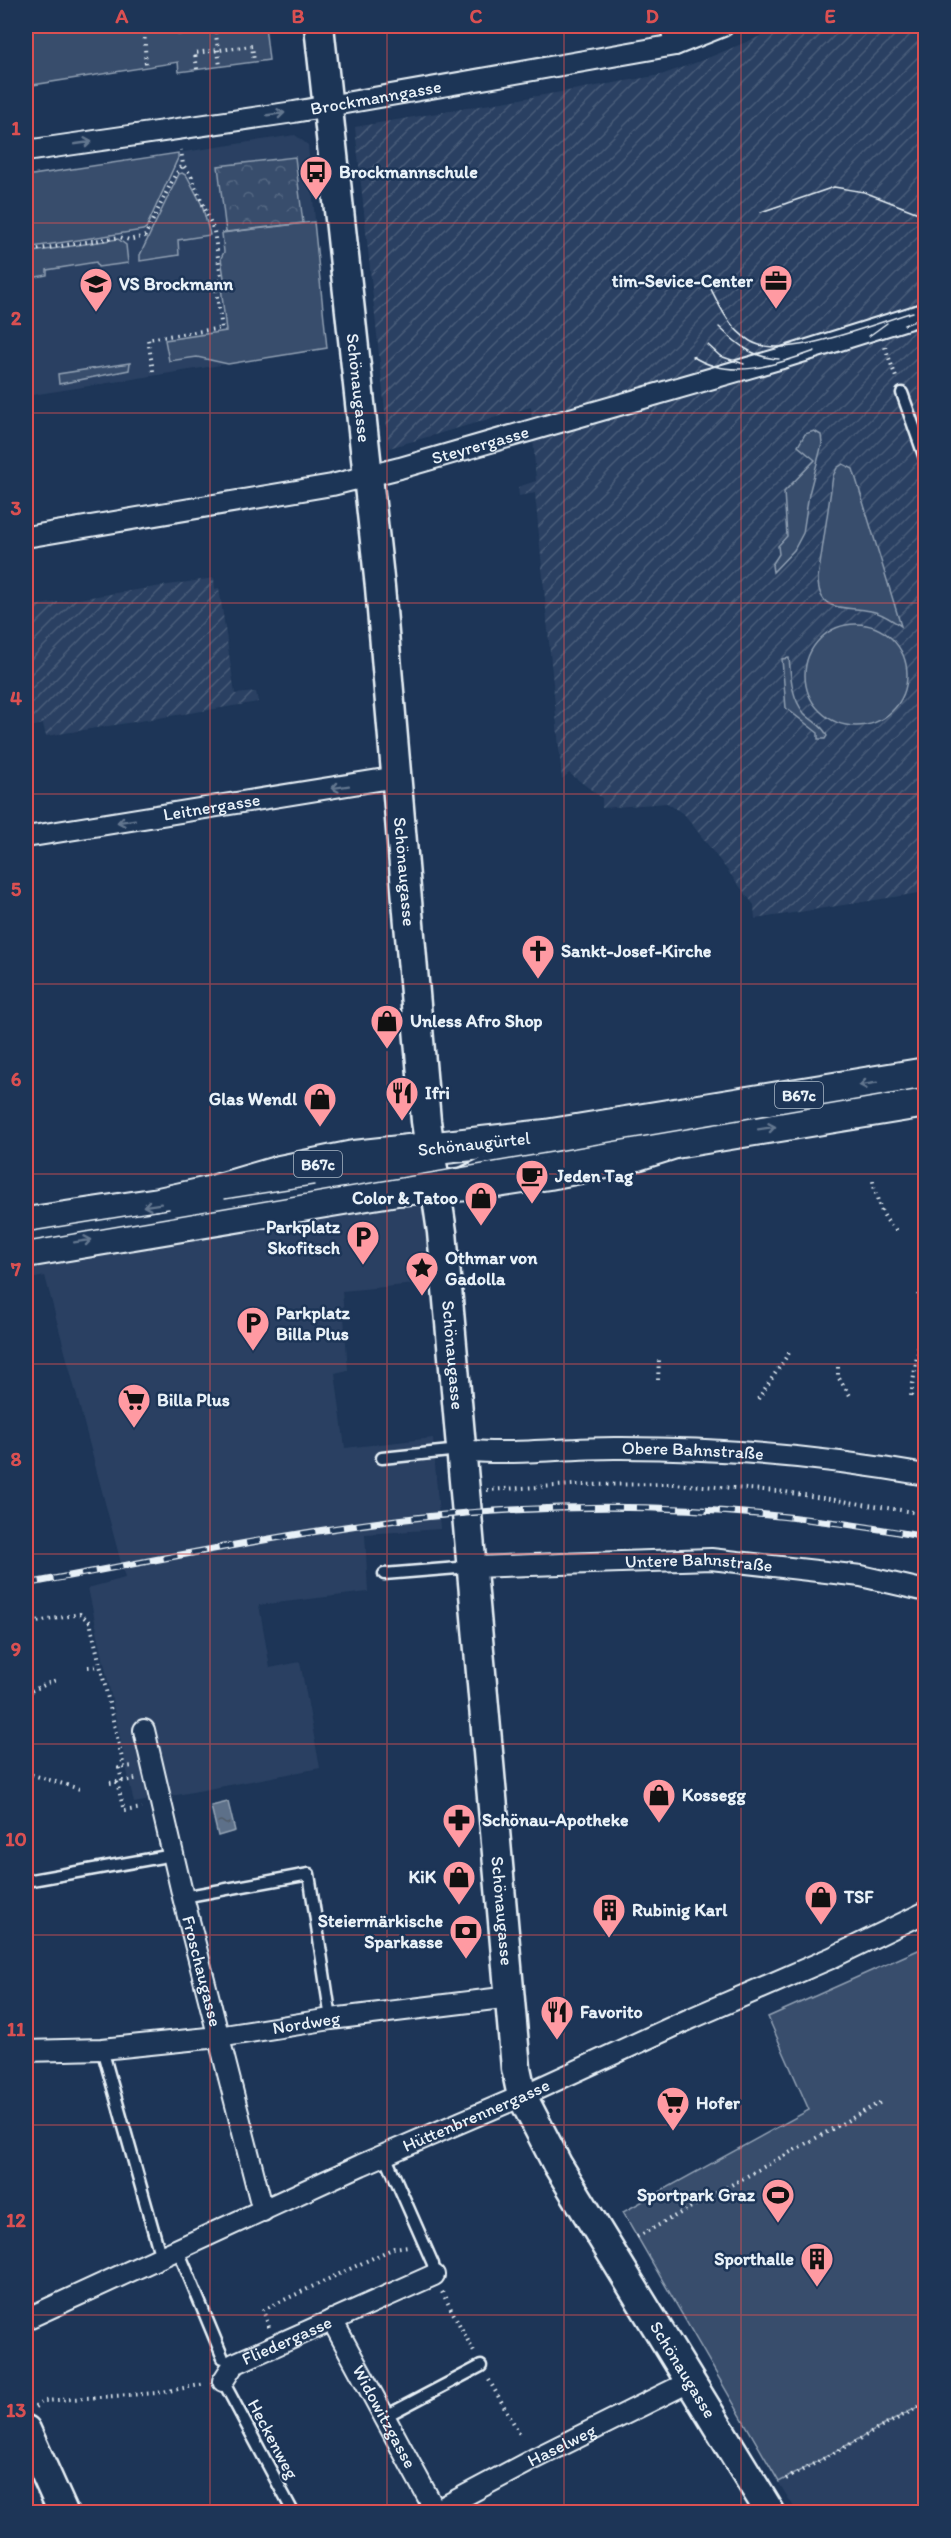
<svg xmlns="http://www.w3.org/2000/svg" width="951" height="2538" viewBox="0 0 951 2538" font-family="Itim,sans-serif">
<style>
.built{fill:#2a4162}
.industrial{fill:url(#industrial-furrows)}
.green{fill:#374d6c;stroke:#909fb2;stroke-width:1.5}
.park{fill:url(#park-crowns);stroke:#909fb2;stroke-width:1.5}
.water{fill:url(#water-ripples);stroke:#95a4b5;stroke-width:1.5}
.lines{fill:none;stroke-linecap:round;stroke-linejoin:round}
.lane-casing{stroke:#e8f1f8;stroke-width:15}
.street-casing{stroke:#e8f1f8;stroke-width:24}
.secondary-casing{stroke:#e8f1f8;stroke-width:33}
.primary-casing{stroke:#e8f1f8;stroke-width:36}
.path{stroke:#e8f1f8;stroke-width:4;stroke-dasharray:1.5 4.5;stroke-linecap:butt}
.lane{stroke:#1d3557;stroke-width:10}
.street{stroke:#1d3557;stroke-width:20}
.secondary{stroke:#1d3557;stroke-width:28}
.primary{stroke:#1d3557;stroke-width:32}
.tram{stroke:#e8f1f8;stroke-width:1.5}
.rail-casing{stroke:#e8f1f8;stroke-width:7}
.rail{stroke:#1d3557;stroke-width:4.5;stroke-dasharray:14;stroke-linecap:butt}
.oneway{stroke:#64778f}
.grid{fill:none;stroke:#da5052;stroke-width:1.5;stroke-opacity:0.55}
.labels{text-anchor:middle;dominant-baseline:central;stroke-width:5;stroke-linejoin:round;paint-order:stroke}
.shield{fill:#1d3557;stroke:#abb9c8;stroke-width:1.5}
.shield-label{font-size:16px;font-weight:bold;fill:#e8f1f8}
.street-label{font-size:18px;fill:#e8f1f8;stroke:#1d3557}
.poi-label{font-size:18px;font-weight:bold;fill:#e8f1f8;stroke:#1d3557;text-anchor:start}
.neatline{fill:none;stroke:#da5052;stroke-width:2}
.grid-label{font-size:20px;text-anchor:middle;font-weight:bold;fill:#da5052}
</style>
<defs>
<pattern id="industrial-furrows" width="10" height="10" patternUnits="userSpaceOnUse" patternTransform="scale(1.5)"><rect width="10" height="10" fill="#2a4162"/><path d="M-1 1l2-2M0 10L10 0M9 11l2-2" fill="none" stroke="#495d79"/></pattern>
<pattern id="park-crowns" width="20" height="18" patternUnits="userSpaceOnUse" patternTransform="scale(1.5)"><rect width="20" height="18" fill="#374d6c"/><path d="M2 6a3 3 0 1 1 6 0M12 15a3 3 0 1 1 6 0" fill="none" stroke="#546782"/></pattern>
<pattern id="water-ripples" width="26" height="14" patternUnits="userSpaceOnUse" patternTransform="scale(1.5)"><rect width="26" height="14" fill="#5d7089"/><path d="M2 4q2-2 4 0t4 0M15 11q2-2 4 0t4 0" fill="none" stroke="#505a66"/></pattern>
</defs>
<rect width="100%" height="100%" fill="#1d3557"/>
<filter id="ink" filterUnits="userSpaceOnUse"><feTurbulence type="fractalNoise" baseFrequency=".0167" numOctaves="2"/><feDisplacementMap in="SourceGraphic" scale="12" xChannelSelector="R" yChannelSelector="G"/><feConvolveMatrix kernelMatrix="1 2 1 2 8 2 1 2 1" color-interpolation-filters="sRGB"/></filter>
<g filter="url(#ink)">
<g class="built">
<path d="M295,135L308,145L327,348L26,396V176Z"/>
<path d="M433,1164L447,1281L342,1291L348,1370L335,1373L345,1448L433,1438L440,1529L365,1534L368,1592L259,1605L270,1668L300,1662L320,1768L134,1803L88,1588L125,1578L45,1276L26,1280V1236L234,1202Z"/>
<path d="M925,2403V2512H797L779,2483Z"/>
</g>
<g class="industrial">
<path d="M785,26H925V910L919,893L755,919L754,905L685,815L667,803L602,808V798L569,773L562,779L535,493L519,496L518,487L536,481L531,407L389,448L355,127L661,75L703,60Z"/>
<path d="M214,578L215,589L219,588L235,694L256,692L258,702L46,736L43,724L26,728V607Z"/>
</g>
<g class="green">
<path d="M26,26H176L178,35L203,31V26H265L269,60L179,72L178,62L26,86Z"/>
<path d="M178,153V158L146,228L143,230L26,248V176Z"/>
<path d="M182,173L187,176L202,205L210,235L178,240L179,255L140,261V255L179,174Z"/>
<path d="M314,222L327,348L228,364L197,357L169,361L165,340L226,331L221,286L224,278L221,258L224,252L222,233Z"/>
<path d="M118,239L126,245L128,263L98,267L96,262L47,270V275L26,279V253Z"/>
<path d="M130,363L129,370L59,384L58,374Z"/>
<path d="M814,431L821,435L822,444L809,494L803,533L794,550L773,572L772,565L779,554L778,546L787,536L784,492L815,460L798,446L805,434Z"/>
<path d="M843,464L853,469L901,626C891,620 883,613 871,611C847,605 818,616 818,578L833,476L837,468Z"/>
<circle cx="856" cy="675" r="51"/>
<path d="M789,658C791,677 791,697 804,713C811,721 824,726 827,736L825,739H818V733L786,708L782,659Z"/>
<path d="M925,1947V2403L779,2482L623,2212L809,2110L768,2017Z"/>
</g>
<path class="park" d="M295,157L303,223L226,232L218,166Z"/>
<path class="water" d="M228,1802L235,1831L218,1836L211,1806Z"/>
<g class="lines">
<g class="lane-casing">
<g id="lane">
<path d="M902,393L926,461"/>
<path d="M461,1174L481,1164L631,1138L648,1139"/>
<path d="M255,1193L432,1165"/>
<path d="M382,1458L460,1450"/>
<path d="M384,1574L470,1567"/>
<path d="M26,1881L173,1855"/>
<path d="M183,1897L309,1874L331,2019"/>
<path d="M102,2049L161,2258"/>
<path d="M385,2155L433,2264L434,2275"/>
<path d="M178,2250L223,2358"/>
<path d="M223,2381L293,2512"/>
<path d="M384,2417L481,2366"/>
</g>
</g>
<g class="street-casing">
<g id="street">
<path d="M671,26L675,45"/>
<path id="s1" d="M26,151L294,112L675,45L723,26"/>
<path id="s2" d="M26,537L332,485L400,468L779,359L926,313"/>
<path id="s3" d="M26,837L397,777"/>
<path id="s4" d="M461,1450C514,1456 567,1447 621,1448C723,1448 825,1457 926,1475"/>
<path id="s5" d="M471,1567L711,1559L861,1576L926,1591"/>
<path id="s6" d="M144,1730L183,1897L263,2211"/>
<path id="s7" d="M26,2051L102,2049L218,2037L331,2019L510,1997"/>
<path id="s8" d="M26,2319L361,2165L522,2096L692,2018L831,1958L926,1912"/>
<path id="s9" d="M332,2320L436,2512"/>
<path id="s10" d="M223,2381L234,2364L434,2275"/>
<path id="s11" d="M434,2512L534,2459L691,2381"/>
</g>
</g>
<g class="secondary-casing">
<g id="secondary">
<path id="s12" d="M319,26L380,587L426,1121L442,1232L516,2068L522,2096L557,2164L770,2512"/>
<path d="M26,2430L63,2512"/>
</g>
</g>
<g class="primary-casing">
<g id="primary">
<path id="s13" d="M26,1224L159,1204L209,1193L280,1172L354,1157L546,1136L926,1074"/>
<path d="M26,1251L397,1189L484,1183L549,1173L621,1159L675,1142L926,1101"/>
</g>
</g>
<g class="path">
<path d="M144,26L146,67"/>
<path d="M215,26L220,66"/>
<path d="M197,69L195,53L252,46L254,61"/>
<path d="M26,251L120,237L129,240L145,236L175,175L183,165"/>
<path d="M885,347L897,380"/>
<path d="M153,371L148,339L222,328L216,290L221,277L214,231L191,175L183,165L181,150"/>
<path d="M873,1181C877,1200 881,1218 897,1231"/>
<path d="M838,1367V1377L851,1397"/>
<path d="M658,1380L659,1360"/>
<path d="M911,1396L922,1323L918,1294"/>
<path d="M758,1399L791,1350"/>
<path d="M487,1490L573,1485L673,1484L778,1491L926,1514"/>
<path d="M26,1624L80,1614L90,1622L124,1767L134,1766"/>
<path d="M88,1667L100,1666"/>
<path d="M26,1693L56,1680"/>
<path d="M26,1773L80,1789"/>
<path d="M122,1781L119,1768L124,1767"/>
<path d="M117,1782L124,1811L142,1808"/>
<path d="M110,1783L136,1779"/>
<path d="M637,2237L881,2102"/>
<path d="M442,2292L474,2352"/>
<path d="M269,2327L263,2310L394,2248L409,2246"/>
<path d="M489,2380L521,2436"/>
<path d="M35,2407L44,2401L157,2393L205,2384"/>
<path d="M786,2479L926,2403"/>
</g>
<use href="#lane" class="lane"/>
<use href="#street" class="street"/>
<use href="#secondary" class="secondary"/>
<use href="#primary" class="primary"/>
<g class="tram">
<path d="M761,212L834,187L864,192L926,216"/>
<path d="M710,287C720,307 729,328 750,341C783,362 875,323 913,312"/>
<path d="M904,325L926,317"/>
<path d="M719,327C737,344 753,358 779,359"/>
<path d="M869,336L887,323"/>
<path d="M708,345L720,356L744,364"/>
<path d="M692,356C730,381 776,365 815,351"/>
<path d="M225,1199L314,1185"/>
<path d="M26,1232L169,1209"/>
<path d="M26,1242L926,1088"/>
</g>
<g class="rail-casing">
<path id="rail" d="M26,1584C187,1555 349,1518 512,1510C651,1502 789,1512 926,1537"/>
</g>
<use href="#rail" class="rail"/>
</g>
<defs><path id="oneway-shaft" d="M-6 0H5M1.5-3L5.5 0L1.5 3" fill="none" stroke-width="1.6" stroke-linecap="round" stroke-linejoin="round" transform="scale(1.5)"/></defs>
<g class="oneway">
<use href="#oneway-shaft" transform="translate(276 114) rotate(-8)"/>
<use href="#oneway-shaft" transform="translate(83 143) rotate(-8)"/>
<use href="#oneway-shaft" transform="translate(340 787) rotate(171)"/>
<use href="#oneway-shaft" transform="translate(126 821) rotate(171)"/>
<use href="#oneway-shaft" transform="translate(868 1084) rotate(171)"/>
<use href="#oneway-shaft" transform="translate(767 1128) rotate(-9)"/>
<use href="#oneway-shaft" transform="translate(152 1205) rotate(171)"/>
<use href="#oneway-shaft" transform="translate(83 1241) rotate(-9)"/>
</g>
</g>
<path class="grid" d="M210,26V2512M387,26V2512M564,26V2512M741,26V2512M26,223H926M26,413H926M26,603H926M26,794H926M26,984H926M26,1174H926M26,1364H926M26,1554H926M26,1744H926M26,1935H926M26,2125H926M26,2315H926"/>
<defs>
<g id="bus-pin" transform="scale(1.725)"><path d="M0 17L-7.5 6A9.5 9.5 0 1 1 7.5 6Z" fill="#ff9aa2" stroke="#1d3557"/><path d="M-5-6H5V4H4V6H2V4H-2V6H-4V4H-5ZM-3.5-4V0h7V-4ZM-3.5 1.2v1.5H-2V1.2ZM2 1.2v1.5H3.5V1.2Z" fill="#111"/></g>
<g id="office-pin" transform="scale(1.725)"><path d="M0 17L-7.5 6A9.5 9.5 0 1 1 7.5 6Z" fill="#ff9aa2" stroke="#1d3557"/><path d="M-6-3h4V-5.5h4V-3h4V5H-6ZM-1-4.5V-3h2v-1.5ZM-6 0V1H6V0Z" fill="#111"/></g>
<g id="school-pin" transform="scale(1.725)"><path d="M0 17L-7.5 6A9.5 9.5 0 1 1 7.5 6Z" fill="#ff9aa2" stroke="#1d3557"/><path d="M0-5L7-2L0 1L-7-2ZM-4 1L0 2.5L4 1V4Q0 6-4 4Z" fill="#111"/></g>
<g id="church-pin" transform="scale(1.725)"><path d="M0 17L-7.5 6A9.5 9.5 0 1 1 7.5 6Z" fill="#ff9aa2" stroke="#1d3557"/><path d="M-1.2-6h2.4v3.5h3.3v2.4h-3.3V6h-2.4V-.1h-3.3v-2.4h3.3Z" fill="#111"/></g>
<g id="shop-pin" transform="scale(1.725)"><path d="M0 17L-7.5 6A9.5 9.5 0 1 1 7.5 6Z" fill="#ff9aa2" stroke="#1d3557"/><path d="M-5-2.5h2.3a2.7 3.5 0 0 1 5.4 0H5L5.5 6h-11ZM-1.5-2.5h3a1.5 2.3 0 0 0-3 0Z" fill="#111"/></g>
<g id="restaurant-pin" transform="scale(1.725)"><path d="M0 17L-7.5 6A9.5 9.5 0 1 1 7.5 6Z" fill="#ff9aa2" stroke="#1d3557"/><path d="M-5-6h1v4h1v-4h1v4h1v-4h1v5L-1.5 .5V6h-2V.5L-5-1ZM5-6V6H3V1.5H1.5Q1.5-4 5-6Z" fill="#111"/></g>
<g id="cafe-pin" transform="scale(1.725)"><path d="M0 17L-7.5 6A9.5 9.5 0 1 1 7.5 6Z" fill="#ff9aa2" stroke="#1d3557"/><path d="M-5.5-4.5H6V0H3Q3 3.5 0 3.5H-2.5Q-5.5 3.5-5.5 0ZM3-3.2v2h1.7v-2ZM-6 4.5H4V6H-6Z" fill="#111"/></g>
<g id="parking-pin" transform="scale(1.725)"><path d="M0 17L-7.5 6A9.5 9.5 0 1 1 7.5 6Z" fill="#ff9aa2" stroke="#1d3557"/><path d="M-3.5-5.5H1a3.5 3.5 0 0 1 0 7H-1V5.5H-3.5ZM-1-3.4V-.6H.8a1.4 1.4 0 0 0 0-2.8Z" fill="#111"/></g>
<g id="sight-pin" transform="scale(1.725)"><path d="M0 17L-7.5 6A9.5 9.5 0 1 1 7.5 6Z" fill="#ff9aa2" stroke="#1d3557"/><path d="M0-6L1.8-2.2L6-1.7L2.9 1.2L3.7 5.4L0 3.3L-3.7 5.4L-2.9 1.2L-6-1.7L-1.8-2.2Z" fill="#111"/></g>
<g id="supermarket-pin" transform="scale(1.725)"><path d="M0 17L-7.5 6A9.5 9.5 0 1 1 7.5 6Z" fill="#ff9aa2" stroke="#1d3557"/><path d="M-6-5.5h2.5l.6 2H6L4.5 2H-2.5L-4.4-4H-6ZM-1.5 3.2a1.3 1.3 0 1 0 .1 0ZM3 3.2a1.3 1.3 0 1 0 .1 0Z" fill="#111"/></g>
<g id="pharmacy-pin" transform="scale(1.725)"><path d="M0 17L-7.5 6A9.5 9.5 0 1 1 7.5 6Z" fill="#ff9aa2" stroke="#1d3557"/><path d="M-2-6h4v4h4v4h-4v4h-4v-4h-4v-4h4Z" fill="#111"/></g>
<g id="building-pin" transform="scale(1.725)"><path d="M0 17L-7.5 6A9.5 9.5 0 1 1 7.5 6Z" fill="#ff9aa2" stroke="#1d3557"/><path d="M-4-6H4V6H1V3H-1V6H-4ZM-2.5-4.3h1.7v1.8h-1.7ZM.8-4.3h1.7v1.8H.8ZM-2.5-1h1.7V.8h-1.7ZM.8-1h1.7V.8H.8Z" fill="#111"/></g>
<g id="bank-pin" transform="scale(1.725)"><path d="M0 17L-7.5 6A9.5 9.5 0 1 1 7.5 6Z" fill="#ff9aa2" stroke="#1d3557"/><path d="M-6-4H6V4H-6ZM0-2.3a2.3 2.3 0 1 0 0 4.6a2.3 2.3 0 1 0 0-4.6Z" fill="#111"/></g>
<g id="stadium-pin" transform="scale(1.725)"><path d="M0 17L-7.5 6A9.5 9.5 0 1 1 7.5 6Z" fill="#ff9aa2" stroke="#1d3557"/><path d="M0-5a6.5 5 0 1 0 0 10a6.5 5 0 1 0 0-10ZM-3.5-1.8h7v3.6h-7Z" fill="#111"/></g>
</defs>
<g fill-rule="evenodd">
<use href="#bus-pin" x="316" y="172"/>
<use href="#office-pin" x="776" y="281"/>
<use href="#school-pin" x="96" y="284"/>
<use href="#church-pin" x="538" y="951"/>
<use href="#shop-pin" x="387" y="1021"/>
<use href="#restaurant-pin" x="402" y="1093"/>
<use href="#shop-pin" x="320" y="1099"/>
<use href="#cafe-pin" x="532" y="1176"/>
<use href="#shop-pin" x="481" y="1198"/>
<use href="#parking-pin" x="363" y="1237"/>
<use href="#sight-pin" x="422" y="1268"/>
<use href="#parking-pin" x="253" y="1323"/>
<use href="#supermarket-pin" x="134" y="1400"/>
<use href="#shop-pin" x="659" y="1795"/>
<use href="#pharmacy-pin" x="459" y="1820"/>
<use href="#shop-pin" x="459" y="1877"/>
<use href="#shop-pin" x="821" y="1897"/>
<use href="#building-pin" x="609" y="1910"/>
<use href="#bank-pin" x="466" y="1931"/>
<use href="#restaurant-pin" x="557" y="2012"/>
<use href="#supermarket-pin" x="673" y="2103"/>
<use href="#stadium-pin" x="778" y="2195"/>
<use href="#building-pin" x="817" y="2259"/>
</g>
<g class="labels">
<g class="shield">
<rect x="775" y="1082" width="48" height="26" rx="4.5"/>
<rect x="294" y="1151" width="48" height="26" rx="4.5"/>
</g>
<g class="shield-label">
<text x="799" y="1095">B67c</text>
<text x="318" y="1164">B67c</text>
</g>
<g class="street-label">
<text stroke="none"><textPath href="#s1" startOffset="354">Brockmanngasse</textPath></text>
<text stroke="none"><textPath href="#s12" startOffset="364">Schönaugasse</textPath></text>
<text stroke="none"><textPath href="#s2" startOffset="464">Steyrergasse</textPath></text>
<text stroke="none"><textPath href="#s3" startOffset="188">Leitnergasse</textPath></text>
<text stroke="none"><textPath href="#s12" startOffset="850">Schönaugasse</textPath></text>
<text stroke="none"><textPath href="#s13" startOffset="456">Schönaugürtel</textPath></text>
<text stroke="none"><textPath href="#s12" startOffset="1336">Schönaugasse</textPath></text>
<text stroke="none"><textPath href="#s4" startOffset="232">Obere Bahnstraße</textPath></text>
<text stroke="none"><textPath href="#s5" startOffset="228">Untere Bahnstraße</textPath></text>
<text stroke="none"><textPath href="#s12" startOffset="1894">Schönaugasse</textPath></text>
<text stroke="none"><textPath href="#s6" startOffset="248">Froschaugasse</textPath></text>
<text stroke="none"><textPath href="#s7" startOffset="282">Nordweg</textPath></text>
<text stroke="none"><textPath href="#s8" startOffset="494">Hüttenbrennergasse</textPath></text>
<text stroke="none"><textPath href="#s10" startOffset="78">Fliedergasse</textPath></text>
<text stroke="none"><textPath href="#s12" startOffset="2398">Schönaugasse</textPath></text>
<text stroke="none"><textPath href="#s9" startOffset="110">Widowitzgasse</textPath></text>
<text transform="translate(273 2439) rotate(62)">Heckenweg</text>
<text stroke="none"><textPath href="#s11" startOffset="144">Haselweg</textPath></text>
</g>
<g class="poi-label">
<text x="339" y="172">Brockmannschule</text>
<text x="753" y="281" text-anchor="end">tim-Sevice-Center</text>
<text x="119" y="284">VS Brockmann</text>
<text x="561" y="951">Sankt-Josef-Kirche</text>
<text x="410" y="1021">Unless Afro Shop</text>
<text x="425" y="1093">Ifri</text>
<text x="297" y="1099" text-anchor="end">Glas Wendl</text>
<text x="555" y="1176">Jeden Tag</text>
<text x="458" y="1198" text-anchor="end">Color &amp; Tatoo</text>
<text x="340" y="1227" text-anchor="end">Parkplatz<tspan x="340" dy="21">Skofitsch</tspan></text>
<text x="445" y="1258">Othmar von<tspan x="445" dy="21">Gadolla</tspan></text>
<text x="276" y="1313">Parkplatz<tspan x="276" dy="21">Billa Plus</tspan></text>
<text x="157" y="1400">Billa Plus</text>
<text x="682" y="1795">Kossegg</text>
<text x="482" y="1820">Schönau-Apotheke</text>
<text x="436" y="1877" text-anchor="end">KiK</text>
<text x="844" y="1897">TSF</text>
<text x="632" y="1910">Rubinig Karl</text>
<text x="443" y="1921" text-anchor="end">Steiermärkische<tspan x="443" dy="21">Sparkasse</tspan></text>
<text x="580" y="2012">Favorito</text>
<text x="696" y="2103">Hofer</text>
<text x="755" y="2195" text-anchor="end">Sportpark Graz</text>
<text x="794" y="2259" text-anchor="end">Sporthalle</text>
</g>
</g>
<rect width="951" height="2538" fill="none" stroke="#1d3557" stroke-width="66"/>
<rect x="33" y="33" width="885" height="2472" class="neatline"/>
<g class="grid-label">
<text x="122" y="23">A</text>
<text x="298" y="23">B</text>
<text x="476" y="23">C</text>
<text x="652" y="23">D</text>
<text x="830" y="23">E</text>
<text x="16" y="135">1</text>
<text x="16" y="325">2</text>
<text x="16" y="515">3</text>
<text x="16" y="705">4</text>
<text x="16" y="896">5</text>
<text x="16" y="1086">6</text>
<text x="16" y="1276">7</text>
<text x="16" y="1466">8</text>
<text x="16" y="1656">9</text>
<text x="16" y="1846">10</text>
<text x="16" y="2036">11</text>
<text x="16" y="2227">12</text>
<text x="16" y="2417">13</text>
</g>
</svg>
